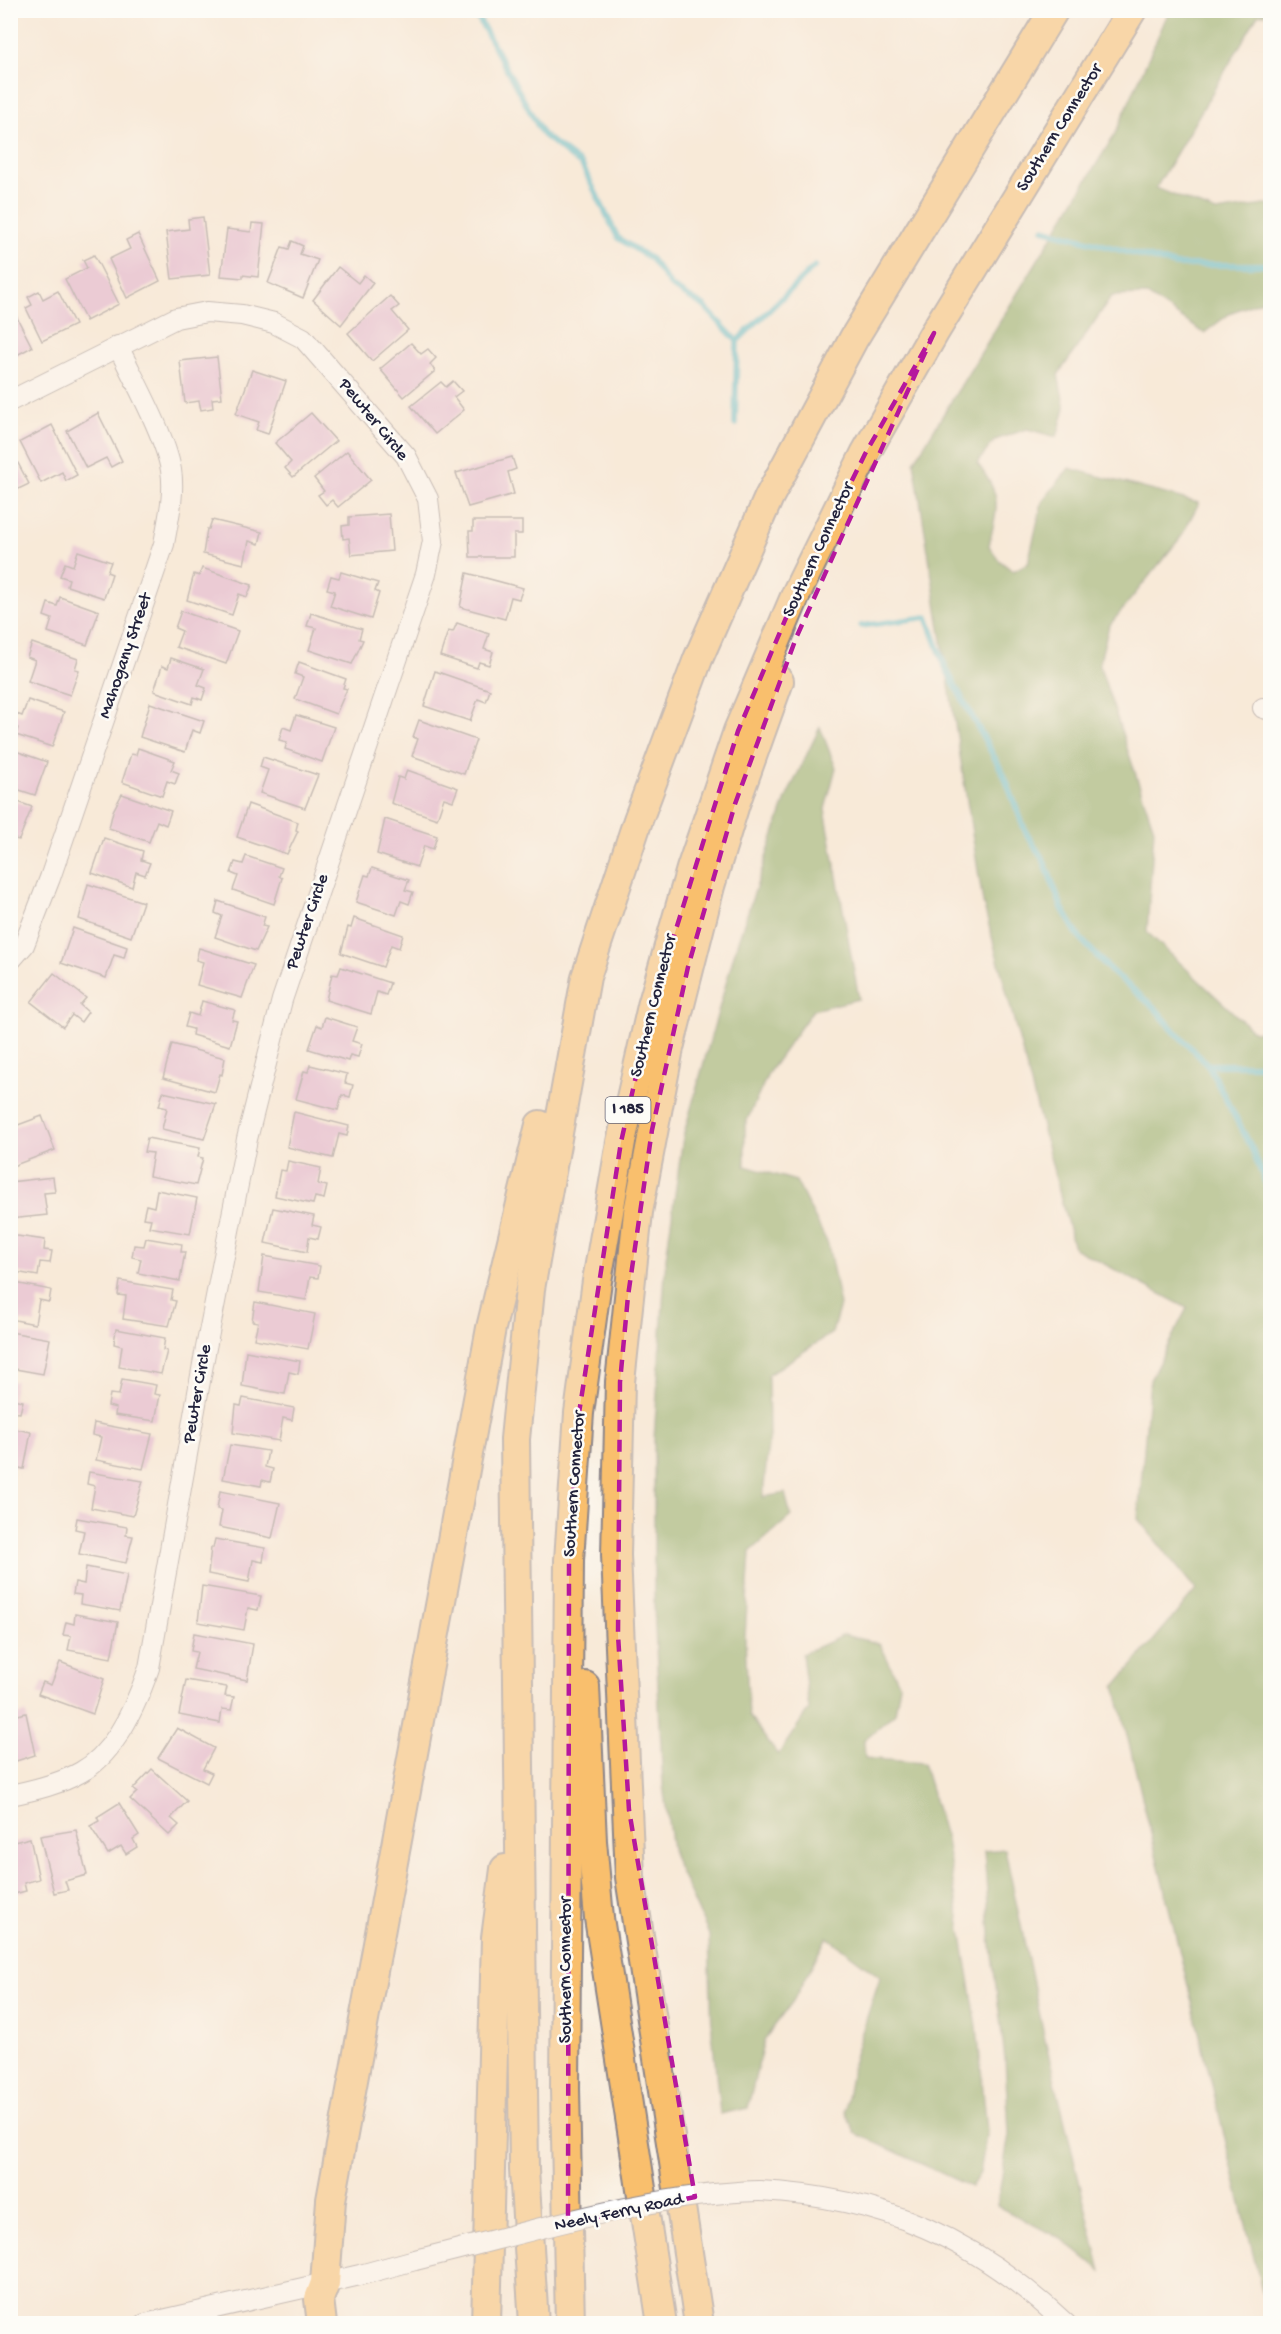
<svg xmlns="http://www.w3.org/2000/svg" width="1281" height="2334" viewBox="0 0 1281 2334" font-family="'Gochi Hand',sans-serif">
<style>
.forest{fill:#80a65c;stroke:#51644c;stroke-width:1.5}
.lines{fill:none;stroke-linecap:round;stroke-linejoin:round}
.stream{stroke:#49b5c6;stroke-width:6}
.building{fill:#dba6cf}
.minor-casing{stroke:#8d868a;stroke-width:22}
.highway-casing{stroke:#8d868a;stroke-width:32}
.minor{stroke:#fff;stroke-width:20}
.highway{stroke:#f9bf6d;stroke-width:28}
.minor-bridge-casing{stroke:#8d868a;stroke-width:22;stroke-linecap:butt}
.minor-bridge{stroke:#fff;stroke-width:20}
.marked{fill:none;stroke:#b5179e;stroke-width:4.5;stroke-dasharray:12 8;stroke-linejoin:round}
.labels{text-anchor:middle;dominant-baseline:central;stroke-width:5;stroke-linejoin:round;paint-order:stroke}
.shield{fill:#fdfcf7;stroke:#646373;stroke-width:1.5}
.shield-label{font-size:16px;font-weight:bold;fill:#22223b}
.street-label{font-size:18px;fill:#22223b;stroke:#fdfcf7}
</style>
<rect width="100%" height="100%" fill="#fdfcf7"/>
<filter id="ink" filterUnits="userSpaceOnUse"><feTurbulence type="fractalNoise" baseFrequency=".0167" numOctaves="2"/><feDisplacementMap in="SourceGraphic" scale="12" xChannelSelector="R" yChannelSelector="G"/><feConvolveMatrix kernelMatrix="1 2 1 2 8 2 1 2 1" color-interpolation-filters="sRGB"/></filter>
<filter id="wash" filterUnits="userSpaceOnUse"><feTurbulence type="fractalNoise" baseFrequency=".008" numOctaves="4" result="noise"/><feDisplacementMap in="SourceGraphic" scale="24" xChannelSelector="R" yChannelSelector="G"/><feGaussianBlur stdDeviation="1.35" result="paint"/><feColorMatrix in="noise" values="0 0 0 0 0 0 0 0 0 0 0 0 0 0 0 0 0 1.4 0 .05"/><feComposite in="paint" operator="in"/></filter>
<g filter="url(#wash)">
<rect width="100%" height="100%" fill="#f8ead8"/>
<g class="forest">
<path d="M1169,11H1270V13L1258,15L1156,188L1216,212L1270,204V298L1232,312L1204,333L1147,295L1112,296L1058,375L1065,408L1057,437L1027,429L995,440L977,463C1004,498 997,506 989,546L999,560L1013,571L1028,563L1042,502L1069,468L1199,503L1181,537L1109,626L1099,664L1154,829L1147,932L1254,1032L1270,1029V2324L1115,1686L1196,1590L1138,1519L1150,1380L1187,1308L1074,1248L983,903L914,462L1115,134Z"/>
<path d="M820,727L836,768L825,809L859,999L813,1010L769,1072L745,1125V1166L796,1181L828,1244L840,1305L832,1333L768,1375L769,1435L763,1497L785,1493L791,1516L750,1552L745,1637L749,1716L778,1755L809,1709L802,1654L844,1635L880,1644L900,1685L895,1713L864,1740L865,1758L923,1763L946,1840L977,2026L987,2131L980,2173L971,2187L855,2133L845,2110L854,2057L880,1977L827,1937L793,2001L764,2040L748,2108L720,2114L712,2033L709,1935L673,1856L663,1786L654,1607V1439L666,1258L683,1137L737,944L786,798Z"/>
<path d="M1005,1849L1045,2040L1101,2271L1063,2240L997,2206L1009,2134L1005,2059L991,1947L984,1851Z"/>
</g>
<g class="lines">
<g class="stream">
<path d="M468,10L480,21L543,135L582,165L618,238L651,259L672,287L704,306L737,341L735,424"/>
<path d="M1043,229L1176,265H1270"/>
<path d="M737,341L815,266"/>
<path d="M861,626L927,617L946,669L1004,775L1026,833L1044,861L1062,908L1079,937L1111,971L1155,1008L1175,1032L1208,1065L1252,1149L1270,1194"/>
<path d="M1208,1065H1270"/>
</g>
</g>
<g id="blocks">
<g class="building">
<path d="M203,217L210,275L172,279L166,232L189,229L188,219Z"/>
<path d="M252,223L264,224L258,277L243,275V278L221,276L227,229L251,232Z"/>
<path d="M138,234L160,281L127,298L109,259L130,249L126,240Z"/>
<path d="M292,241L303,246L300,254L318,260L303,298L268,283L282,247L289,249Z"/>
<path d="M94,255L119,304L86,321L65,279L87,268L83,260Z"/>
<path d="M338,267L358,283L364,275L373,283L341,325L313,300Z"/>
<path d="M39,291L43,299L58,291L75,325L42,341L26,308L32,305L28,297Z"/>
<path d="M390,296L399,306L392,311L408,330L372,361L348,333Z"/>
<path d="M10,304L32,347L15,356L10,350Z"/>
<path d="M411,343L421,354L428,349L436,358L430,364L435,371L404,397L380,369Z"/>
<path d="M217,357L222,398L212,399L213,408L201,410L199,401L185,403L180,361Z"/>
<path d="M252,370L286,381L268,434L256,430L259,422L236,414Z"/>
<path d="M453,381L462,391L454,397L464,410L435,434L411,406L441,382L446,387Z"/>
<path d="M98,413L122,461L111,467L106,458L86,468L67,431Z"/>
<path d="M311,413L336,441L293,477L285,468L291,462L275,443Z"/>
<path d="M52,425L77,475L66,481L62,472L41,483L20,442Z"/>
<path d="M10,448L29,484L10,493Z"/>
<path d="M347,451L371,480L338,507L332,500L326,505L318,495L324,491L314,478Z"/>
<path d="M512,457L516,469L508,472L514,494L468,507L456,473Z"/>
<path d="M389,514L392,551L351,555L349,538L343,539L342,526L349,525V517Z"/>
<path d="M212,520L262,532L259,544L249,541L244,564L203,554L207,529H209Z"/>
<path d="M473,521H522V534H514V557H470L469,531H473Z"/>
<path d="M78,551L111,562L107,572L112,574L104,598L67,586L69,579L60,576L65,563L73,566Z"/>
<path d="M202,568L252,585L247,597L239,594L232,615L187,600L194,574L199,576Z"/>
<path d="M341,572L378,583L375,591L379,593L371,619L330,606L335,591L327,589L331,576L339,578Z"/>
<path d="M467,573L523,588L519,599L511,597L505,619L460,607Z"/>
<path d="M60,597L99,611L87,645L48,632L52,619L44,616L48,603L57,606Z"/>
<path d="M181,611L238,631L226,664L176,647L182,631L175,628Z"/>
<path d="M311,613L362,629L359,639L363,640L352,664L309,650L316,628L307,626Z"/>
<path d="M457,623L489,634L484,649L493,652L489,665L479,662L477,668L440,656L448,631L453,632Z"/>
<path d="M32,643L78,659L75,669L79,670L70,695L28,681L35,660L27,657Z"/>
<path d="M171,658L204,669L198,685L206,688L202,700L194,697L192,704L154,691L162,666L168,668Z"/>
<path d="M299,662L346,679L343,688L347,689L336,714L295,699L303,677L295,674Z"/>
<path d="M435,671L490,690L486,702L478,699L470,721L424,706Z"/>
<path d="M28,700L64,712L52,747L16,735L18,728L10,725L14,713L22,716Z"/>
<path d="M150,703L204,721L200,733L192,730L185,752L140,737Z"/>
<path d="M296,715L334,727L322,762L285,749L287,742L279,740L283,727L291,730Z"/>
<path d="M419,720L476,740L464,774L412,756L418,739L413,737Z"/>
<path d="M138,748L175,761L171,770L179,773L175,784L167,781L162,796L122,782L131,754L136,755Z"/>
<path d="M10,749L47,762L35,795L10,787Z"/>
<path d="M263,757L318,775L305,808L260,793L268,770L260,767Z"/>
<path d="M407,770L458,788L453,801L444,798L437,819L391,803L398,777L404,779Z"/>
<path d="M122,794L171,811L166,825L157,821L149,842L109,828L113,811Z"/>
<path d="M10,799L32,807L19,840L10,838Z"/>
<path d="M248,804L298,822L296,830L298,831L287,854L237,837Z"/>
<path d="M385,819L437,836L433,849L424,846L417,867L377,854Z"/>
<path d="M104,838L143,851L141,860L150,863L145,875L136,872L132,887L92,873Z"/>
<path d="M246,856L282,868L279,876L282,878L274,904L233,890L238,876L231,873L235,862L243,864Z"/>
<path d="M372,868L409,880L405,890L413,892L409,904L401,901L396,915L356,902L365,875L369,876Z"/>
<path d="M88,884L143,902L131,937L79,919Z"/>
<path d="M218,901L265,917L262,926L267,927L256,951L215,937L222,916L215,913Z"/>
<path d="M354,918L403,935L399,948L391,945L383,967L341,953L348,927L351,928Z"/>
<path d="M73,928L127,947L124,958L114,955L106,978L61,963Z"/>
<path d="M199,948L254,965L242,998L197,985L203,962L196,960Z"/>
<path d="M341,967L390,983L386,995L377,992L371,1014L326,1000L332,974L338,975Z"/>
<path d="M54,973L86,998L80,1005L88,1012L81,1022L72,1015L63,1027L31,1002Z"/>
<path d="M202,1001L235,1010L232,1020L237,1021L230,1046L192,1035L193,1029L185,1027L189,1013L198,1016Z"/>
<path d="M325,1017L357,1027L352,1041L362,1044L358,1057L350,1055L348,1061L309,1049L317,1025L322,1027Z"/>
<path d="M172,1044L225,1058L222,1075L220,1074L215,1092L163,1078Z"/>
<path d="M310,1065L347,1074L345,1083L353,1085L350,1097L342,1095L338,1110L296,1099L304,1071L308,1072Z"/>
<path d="M163,1092L216,1104L204,1139L162,1129L167,1108L159,1106Z"/>
<path d="M294,1112L349,1126L347,1136L339,1134L333,1158L287,1147Z"/>
<path d="M42,1116L55,1150L10,1167V1128Z"/>
<path d="M147,1138L200,1148L198,1157L203,1158L196,1185L149,1176L153,1153L144,1152Z"/>
<path d="M288,1161L321,1168L318,1184L327,1186L324,1199L315,1197L313,1204L275,1196L280,1170L286,1171Z"/>
<path d="M53,1177L55,1192L44,1193L47,1215L10,1219V1182Z"/>
<path d="M157,1190L197,1198L190,1234L149,1227L151,1219L143,1218L146,1205L154,1207Z"/>
<path d="M273,1208L314,1216L312,1225L321,1227L318,1239L309,1237L307,1252L265,1243Z"/>
<path d="M10,1235L45,1240L44,1250L52,1251L50,1263L40,1262L38,1276L10,1271Z"/>
<path d="M146,1238L182,1244L181,1252H185L180,1281L138,1273L141,1259L132,1257L134,1245L144,1246Z"/>
<path d="M264,1256L320,1266L318,1278L310,1277L306,1300L259,1292Z"/>
<path d="M120,1281L173,1290L171,1300L176,1301L169,1326L123,1319L126,1296L118,1295Z"/>
<path d="M10,1282L51,1290L49,1302L39,1300L35,1324L10,1319Z"/>
<path d="M255,1302L315,1314L308,1349L254,1339L258,1322L252,1321Z"/>
<path d="M116,1329L165,1338L163,1350L167,1351L161,1374L119,1367L122,1346L114,1344Z"/>
<path d="M10,1332L50,1339L43,1374L10,1368Z"/>
<path d="M246,1351L300,1361L298,1374L289,1372L285,1394L242,1386Z"/>
<path d="M122,1379L156,1385L154,1394L160,1395L155,1421L115,1415L116,1408L108,1406L110,1394L119,1395Z"/>
<path d="M10,1381H16L12,1399L23,1401L20,1413L10,1412Z"/>
<path d="M243,1398L294,1408L292,1420L283,1418L279,1441L233,1433L236,1405L241,1406Z"/>
<path d="M94,1423L152,1434L143,1469L96,1460L101,1437L92,1435Z"/>
<path d="M10,1428L31,1432L24,1469L10,1466Z"/>
<path d="M230,1445L268,1451L265,1467L273,1469L270,1482L262,1480L261,1486L223,1479Z"/>
<path d="M89,1472L143,1481L133,1516L91,1508L95,1486L87,1484Z"/>
<path d="M220,1491L280,1503L272,1538L219,1527L222,1510L217,1509Z"/>
<path d="M77,1518L127,1527L126,1535L133,1536L126,1563L79,1554L84,1531L75,1529Z"/>
<path d="M215,1539L265,1548L263,1562L253,1560L249,1582L208,1574L211,1548H213Z"/>
<path d="M86,1567L127,1575L120,1611L80,1604L81,1595L73,1594L75,1582L84,1584Z"/>
<path d="M202,1586L261,1596L258,1610L248,1608L244,1630L198,1622Z"/>
<path d="M75,1614L118,1622L111,1658L68,1650L71,1636L63,1635L66,1622L74,1624Z"/>
<path d="M194,1633L253,1644L247,1680L193,1669L197,1652L191,1651Z"/>
<path d="M60,1662L104,1679L93,1714L38,1694L43,1682L51,1685Z"/>
<path d="M186,1680L227,1687L225,1696L234,1697L231,1710L222,1709L220,1723L179,1715Z"/>
<path d="M26,1713L35,1755L10,1763V1717Z"/>
<path d="M177,1728L214,1748L203,1769L212,1773L207,1783L158,1758Z"/>
<path d="M152,1769L187,1801L171,1818L179,1825L169,1835L130,1799L137,1792L133,1789Z"/>
<path d="M119,1803L139,1835L133,1839L137,1847L126,1854L121,1846L108,1854L90,1826L99,1821L97,1817Z"/>
<path d="M76,1830L87,1875L65,1881L68,1890L54,1893L40,1836Z"/>
<path d="M30,1838L39,1879L24,1883L26,1891L14,1894L10,1885V1843Z"/>
</g>
</g>
</g>
<g filter="url(#ink)">
<use href="#blocks" fill-opacity="0" stroke="#8d868a" stroke-width="1.5"/>
<g class="lines">
<g class="minor-casing">
<g id="minor">
<path d="M10,401L176,318L207,312L242,315L274,323L303,338L406,456L428,499L433,541L426,574L282,1000L247,1139L205,1353L149,1668C137,1703 116,1753 81,1772C60,1784 35,1790 10,1795"/>
<path d="M1263,708L1270,710"/>
<path d="M10,961L24,945L50,878L164,544C168,520 175,494 171,470C165,435 134,380 118,346"/>
<path d="M759,2191C884,2197 976,2239 1066,2324"/>
<path d="M145,2324L360,2275L415,2260"/>
</g>
</g>
<g class="highway-casing">
<g id="highway">
<path d="M585,1686L592,1841L599,1918L662,2324"/>
<path d="M322,2324L319,2299L325,2283L331,2200L491,1328L540,1125"/>
<path d="M486,2324L496,1938L505,1869"/>
<path d="M534,2324L524,2170L515,1439L530,1289L586,977L638,820L698,659L769,497L854,338L1054,10"/>
<path d="M570,2324L565,2089L569,1560L579,1413L597,1281L621,1142L652,1006L691,869L738,731L797,592L865,454L934,333L1132,10"/>
<path d="M699,2324L630,1877L616,1555L620,1382L638,1212L669,1048L710,886L735,804L779,681"/>
</g>
</g>
<use href="#minor" class="minor"/>
<use href="#highway" class="highway"/>
<g class="minor-bridge-casing">
<path id="minor-bridge" d="M415,2260C525,2234 646,2194 759,2191"/>
</g>
<use href="#minor-bridge" class="minor-bridge"/>
</g>
</g>
<path d="M0 0H1281V2334H0ZM934,333L796,638L735,804L688,967L652,1130L628,1296L620,1382L618,1635L629,1810L695,2197L568,2223L569,1560L579,1413L621,1142L652,1006L738,731L797,592L865,454Z" fill="#f8ead8" fill-opacity=".55" fill-rule="evenodd"/>
<path class="marked" d="M934,333L796,638L735,804L688,967L652,1130L628,1296L620,1382L618,1635L629,1810L695,2197L568,2223L569,1560L579,1413L621,1142L652,1006L738,731L797,592L865,454Z"/>
<g class="labels">
<rect class="shield" x="605.5" y="1097" width="45" height="26" rx="4.5"/>
<g class="shield-label">
<text x="628" y="1110">I 185</text>
</g>
<g class="street-label">
<text transform="translate(1060 128) rotate(-58)">Southern Connector</text>
<text transform="translate(373 420) rotate(51)">Pewter Circle</text>
<text transform="translate(819 550) rotate(-65)">Southern Connector</text>
<text transform="translate(126 656) rotate(-71)">Mahogany Street</text>
<text transform="translate(308 922) rotate(-71)">Pewter Circle</text>
<text transform="translate(654 1006) rotate(-76)">Southern Connector</text>
<text transform="translate(198 1394) rotate(-80)">Pewter Circle</text>
<text transform="translate(575 1484) rotate(-86)">Southern Connector</text>
<text transform="translate(566 1970) rotate(-90)">Southern Connector</text>
<text transform="translate(619 2213) rotate(-12)">Neely Ferry Road</text>
</g>
</g>
<rect width="1281" height="2334" fill="none" stroke="#fdfcf7" stroke-width="36"/>
</svg>
